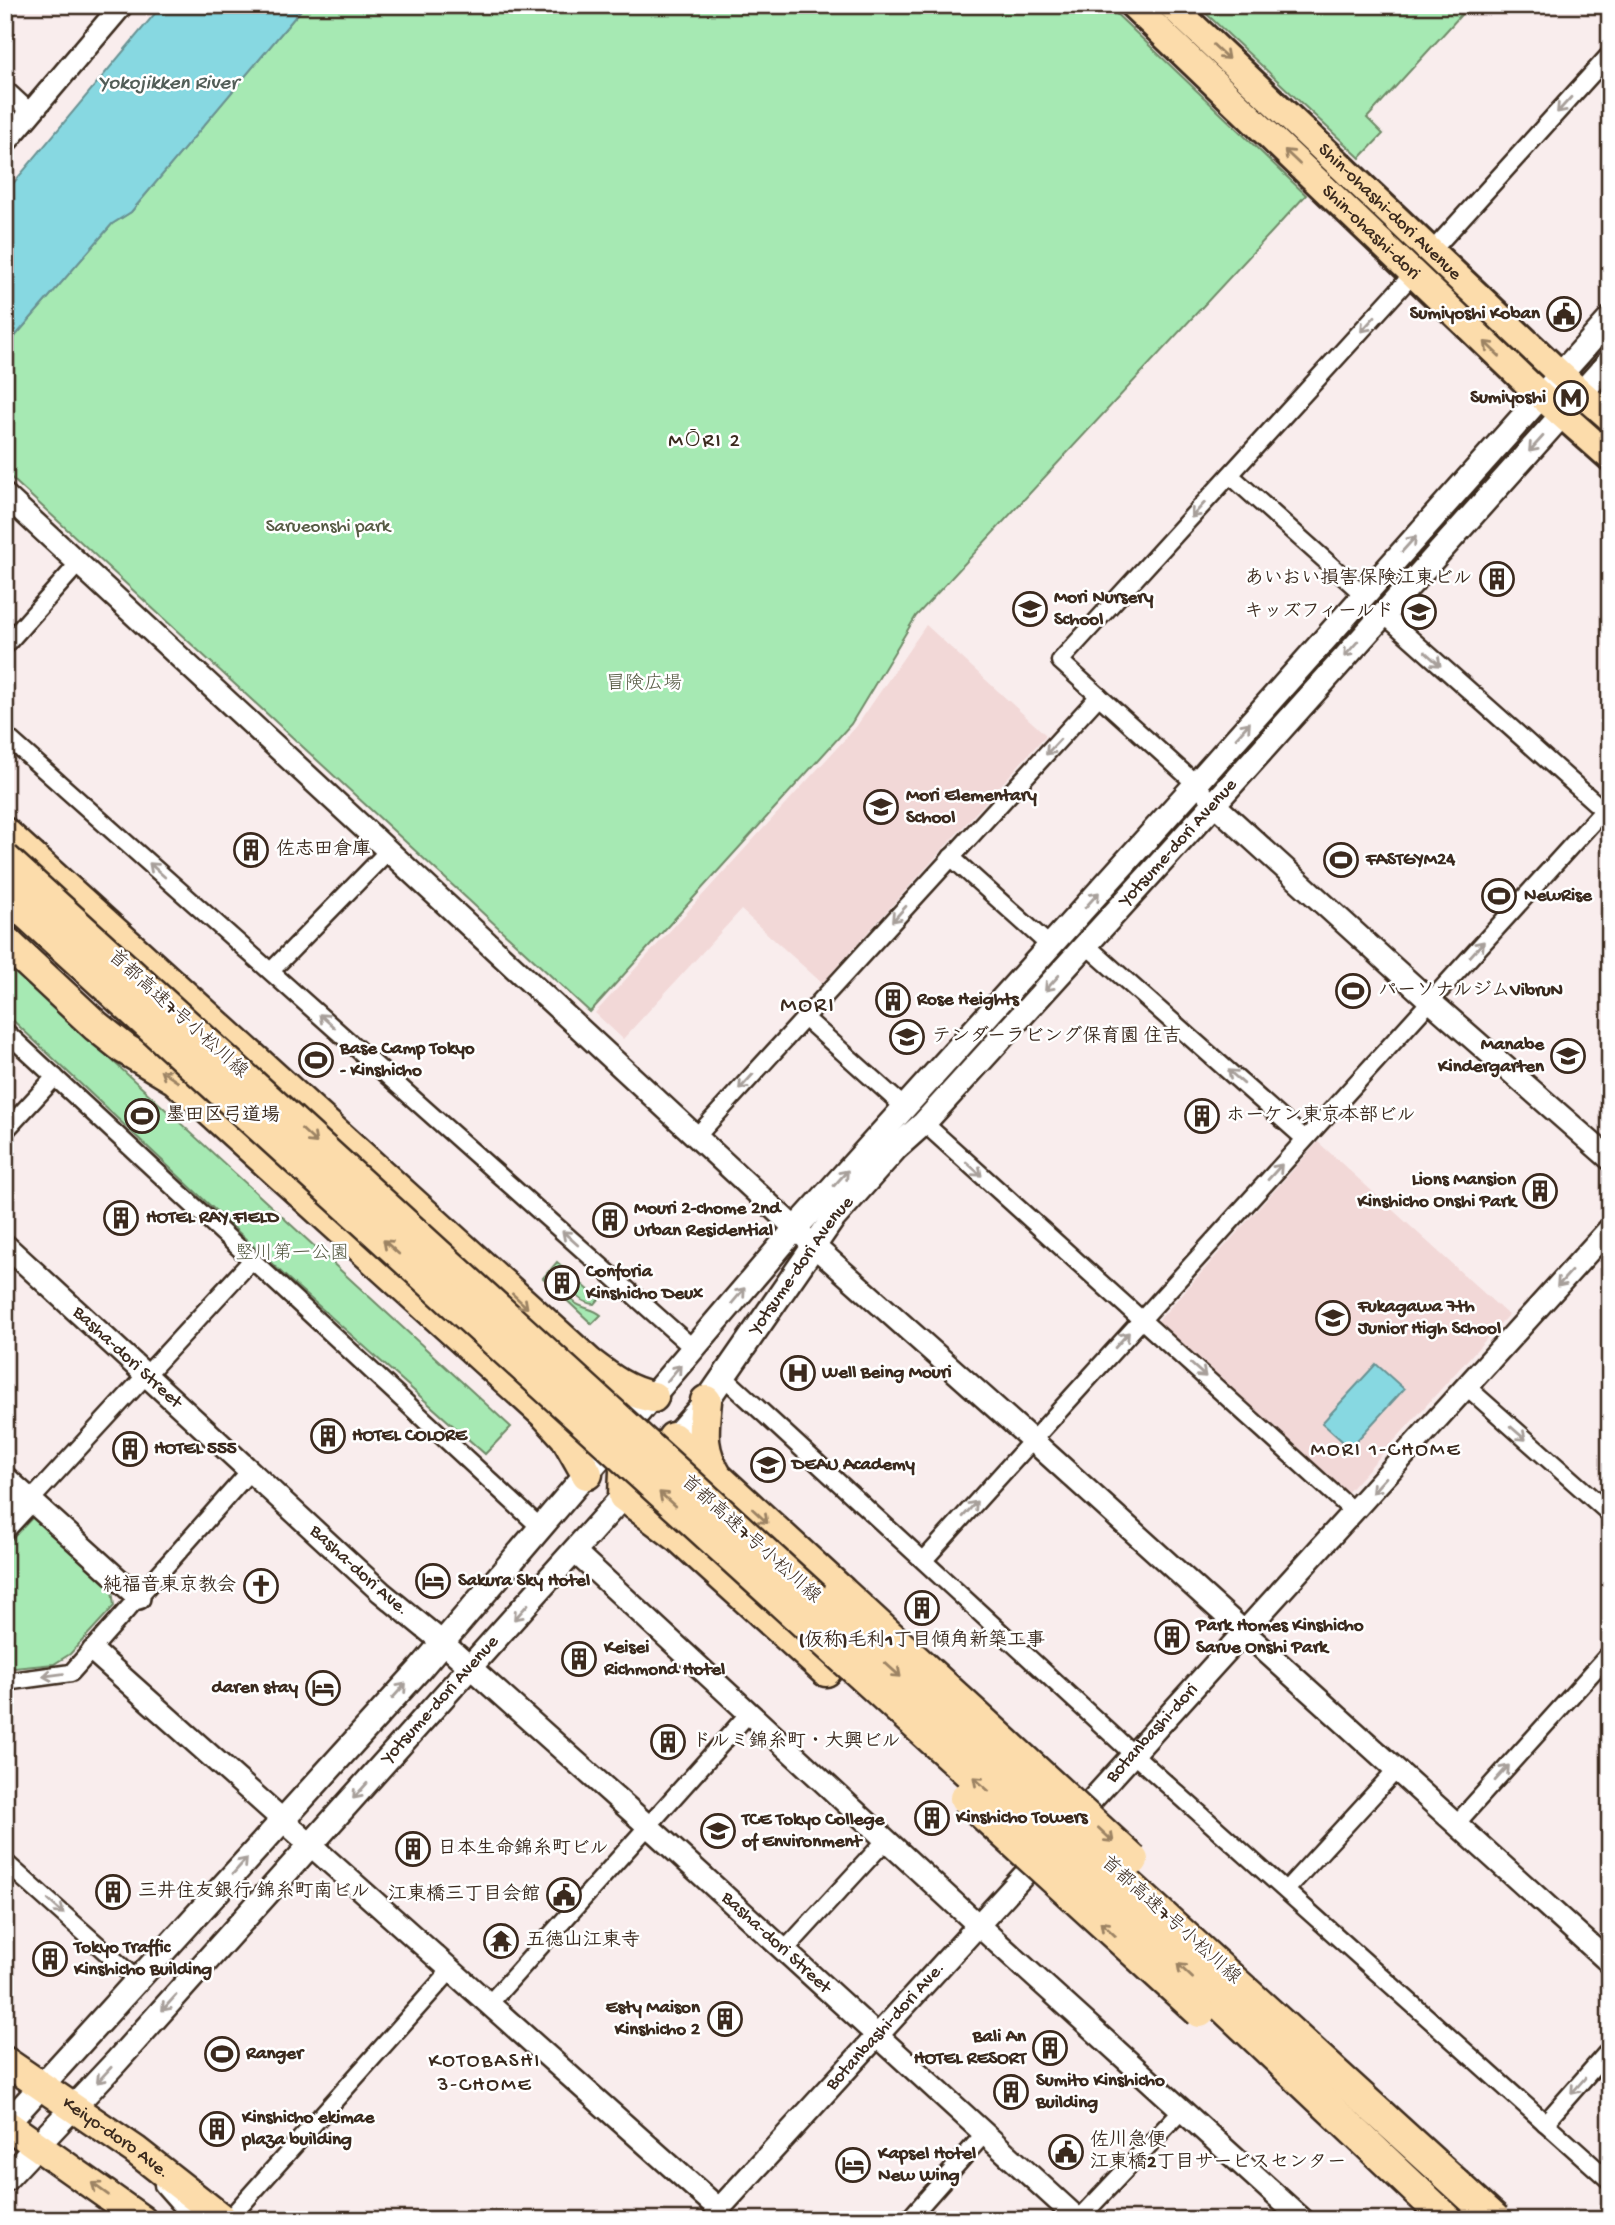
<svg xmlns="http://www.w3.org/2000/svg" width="1615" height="2225" viewBox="0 0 1615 2225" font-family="'Gochi Hand','Klee One',sans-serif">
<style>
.built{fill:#f2d8d7}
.green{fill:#a6e9b3;stroke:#708a68;stroke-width:2}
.water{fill:#87d8e1;stroke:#699293;stroke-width:2}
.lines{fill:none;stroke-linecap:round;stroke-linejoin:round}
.minor-casing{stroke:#3b2a1e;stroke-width:21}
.tertiary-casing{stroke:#3b2a1e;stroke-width:26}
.secondary-casing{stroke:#3b2a1e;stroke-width:28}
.primary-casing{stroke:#3b2a1e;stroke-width:32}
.trunk-casing{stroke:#3b2a1e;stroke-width:33}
.motorway-casing{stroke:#3b2a1e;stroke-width:35}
.minor{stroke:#fff;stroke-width:16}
.tertiary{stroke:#fff;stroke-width:21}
.secondary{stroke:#fff;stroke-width:23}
.primary{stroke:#fcdcab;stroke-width:26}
.trunk{stroke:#fcdcab;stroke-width:28}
.motorway{stroke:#fcdcab;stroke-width:30}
.motorway-bridge-casing{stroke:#3b2a1e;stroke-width:35;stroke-linecap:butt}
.motorway-bridge{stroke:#fcdcab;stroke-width:30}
.oneway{stroke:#9c8364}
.oneway2{stroke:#a79f9a}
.labels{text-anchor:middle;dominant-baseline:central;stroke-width:5;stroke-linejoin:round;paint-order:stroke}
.street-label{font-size:19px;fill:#3b2a1e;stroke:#fff}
.poi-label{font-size:19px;font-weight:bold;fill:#3b2a1e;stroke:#fff;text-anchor:start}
.park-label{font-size:19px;fill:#565a43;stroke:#fff}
.water-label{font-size:21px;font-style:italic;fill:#525e58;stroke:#fff}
.neighbourhood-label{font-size:21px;letter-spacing:2px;fill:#3b2a1e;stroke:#fff}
.quarter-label{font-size:23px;letter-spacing:2px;fill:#3b2a1e;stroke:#fff}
</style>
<rect width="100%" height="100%" fill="#f9eded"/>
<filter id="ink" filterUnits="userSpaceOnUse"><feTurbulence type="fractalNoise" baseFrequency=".0143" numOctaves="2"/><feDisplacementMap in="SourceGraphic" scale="14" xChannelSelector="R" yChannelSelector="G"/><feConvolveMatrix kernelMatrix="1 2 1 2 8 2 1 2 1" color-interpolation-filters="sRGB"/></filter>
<g filter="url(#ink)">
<g class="built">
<path d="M926,625L1046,735L822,983L741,910L623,1039L595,1013L856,727Z"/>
<path d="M1318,1142L1508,1315L1346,1494L1158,1321Z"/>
</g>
<g class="green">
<path d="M305,5H1107L1306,195L916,616L851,724L590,1012L5,472V348L112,224L131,212Z"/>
<path d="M1197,5H1470L1367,118L1383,134L1360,158Z"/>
<path d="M5,962L511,1427L485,1454L284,1275L5,1013Z"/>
<path d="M557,1262L599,1299L595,1304C567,1302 576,1274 551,1269Z"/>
<path d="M549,1271C572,1281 561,1291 574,1302C582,1309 593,1308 601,1315L592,1324L543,1278Z"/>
<path d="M33,1517L112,1590L114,1606L70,1654L54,1664L5,1669V1546Z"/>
</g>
<g class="water">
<path d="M162,5H305L131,212L112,224L5,348V193Z"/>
<path d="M1376,1364L1404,1389L1350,1448L1322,1423Z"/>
</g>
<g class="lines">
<g class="minor-casing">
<g id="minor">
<path d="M5,89L31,113"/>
<path d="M1431,252L1610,54"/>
<path d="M1230,475L1364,595"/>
<path d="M1382,613L1610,816"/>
<path d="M5,646L78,564"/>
<path d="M5,735L694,1349"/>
<path d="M1214,804L1196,784L1060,661L1414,273"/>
<path d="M951,857L1050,946"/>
<path d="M1086,945L1305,1139"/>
<path d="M271,971L388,851"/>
<path d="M805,1018L904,1107"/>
<path d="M5,1031L541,1528"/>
<path d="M924,1123L1354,1512"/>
<path d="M5,1131L55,1077"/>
<path d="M696,1137L1099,696"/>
<path d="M724,1377L1132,1753L1610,2181"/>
<path d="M1467,1387L1610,1514"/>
<path d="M31,1500L252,1260"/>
<path d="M924,1560L1610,803"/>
<path d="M5,1682L71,1673L249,1472"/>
<path d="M1456,1824L1610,1653"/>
<path d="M5,1862L137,1980"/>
<path d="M1286,1890L1396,1770"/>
<path d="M784,1951L886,1840"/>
<path d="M489,2004L749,1713"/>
<path d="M1545,2123L1610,2049"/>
<path d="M163,2185L194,2220"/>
<path d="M1079,2219L1182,2110"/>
<path d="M228,2220L451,1970"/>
<path d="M908,2220L985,2133"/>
</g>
</g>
<g class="tertiary-casing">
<g id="tertiary">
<path d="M5,143L122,5"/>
<path d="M5,495L813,1245L1032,1440L1610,1963"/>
<path d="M1214,804L1430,1001L1610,1159"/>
<path id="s1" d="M5,1245L381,1592L442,1642L658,1835L1079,2220"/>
<path d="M5,1477L139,1598"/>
<path d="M5,1528L31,1500"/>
<path d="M575,1552L978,1925L1303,2220"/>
<path d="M93,1651L719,2209"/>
<path id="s2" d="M1071,1823C1251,1625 1431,1427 1610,1228"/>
<path id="s3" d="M715,2220L719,2209L1045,1852"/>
</g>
</g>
<g class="secondary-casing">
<g id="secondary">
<path id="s4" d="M663,1450L708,1399L832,1220L896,1148L924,1123L1214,804L1610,361"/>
<path d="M5,2126L420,1669L795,1229L1196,784L1610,319"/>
<path id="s5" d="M5,2180L116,2062L634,1484"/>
</g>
</g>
<g class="primary-casing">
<g id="primary">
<path id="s6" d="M1133,5L1541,396L1610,457"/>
<path id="s7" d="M1171,5L1560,374L1610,418"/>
</g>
</g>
<g class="trunk-casing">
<g id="trunk">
<path id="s8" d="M5,2061L135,2150L224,2220"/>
<path d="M5,2123L142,2220"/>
</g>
</g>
<g class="motorway-casing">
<g id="motorway">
<path d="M5,833L589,1363C610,1379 627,1392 653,1397"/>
<path d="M5,941L96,1026L125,1049L175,1079L546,1415L566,1437L587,1474"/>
<path d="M706,1401C703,1432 700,1449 717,1477L840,1590"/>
<path d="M673,1438L712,1472"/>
<path d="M620,1439L625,1470L624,1496L680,1538L826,1671"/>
</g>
</g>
<use href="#minor" class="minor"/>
<use href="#tertiary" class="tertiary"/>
<use href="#secondary" class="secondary"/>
<use href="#primary" class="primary"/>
<use href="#trunk" class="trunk"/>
<use href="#motorway" class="motorway"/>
<g class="motorway-bridge-casing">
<g id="motorway-bridge">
<path d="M5,859L1496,2220"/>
<path d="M5,894L1164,1951L1448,2220"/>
<path d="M840,1590L1133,1860"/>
<path d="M965,1798L1200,2012"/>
</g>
</g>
<use href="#motorway-bridge" class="motorway-bridge"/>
</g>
<defs><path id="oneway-shaft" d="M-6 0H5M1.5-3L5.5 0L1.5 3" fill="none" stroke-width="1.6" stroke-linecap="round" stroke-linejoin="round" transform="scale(1.75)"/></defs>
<g class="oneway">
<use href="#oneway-shaft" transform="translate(1221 52) rotate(43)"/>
<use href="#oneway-shaft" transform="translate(1292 157) rotate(-136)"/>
<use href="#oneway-shaft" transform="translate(1492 349) rotate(-136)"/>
<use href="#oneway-shaft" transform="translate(169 1076) rotate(-146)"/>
<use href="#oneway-shaft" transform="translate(309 1136) rotate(43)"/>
<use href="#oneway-shaft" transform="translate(391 1247) rotate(-138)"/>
<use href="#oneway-shaft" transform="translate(520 1301) rotate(43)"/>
<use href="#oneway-shaft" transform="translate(667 1499) rotate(-138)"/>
<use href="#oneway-shaft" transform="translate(760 1516) rotate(43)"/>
<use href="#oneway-shaft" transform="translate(893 1670) rotate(42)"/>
<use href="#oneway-shaft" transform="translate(981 1784) rotate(-138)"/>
<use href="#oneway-shaft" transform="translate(1106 1835) rotate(43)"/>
<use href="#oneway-shaft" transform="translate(1108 1929) rotate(-137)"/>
<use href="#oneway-shaft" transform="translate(1185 1971) rotate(-137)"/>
<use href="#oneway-shaft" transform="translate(100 2189) rotate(-144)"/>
</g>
<g class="oneway2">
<use href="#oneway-shaft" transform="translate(1564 105) rotate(132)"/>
<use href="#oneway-shaft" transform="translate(1368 324) rotate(132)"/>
<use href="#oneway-shaft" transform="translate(1536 444) rotate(132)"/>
<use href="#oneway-shaft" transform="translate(1198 510) rotate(132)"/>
<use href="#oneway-shaft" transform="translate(1409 544) rotate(-48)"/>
<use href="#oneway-shaft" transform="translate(1351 649) rotate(131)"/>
<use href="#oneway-shaft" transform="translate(1433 659) rotate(42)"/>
<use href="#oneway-shaft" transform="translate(1243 730) rotate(-48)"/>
<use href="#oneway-shaft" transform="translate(1053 747) rotate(133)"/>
<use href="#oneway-shaft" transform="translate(157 870) rotate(-138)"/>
<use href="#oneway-shaft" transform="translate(1092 900) rotate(-48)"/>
<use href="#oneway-shaft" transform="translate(899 914) rotate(132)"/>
<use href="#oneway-shaft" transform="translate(1477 949) rotate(-48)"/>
<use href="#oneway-shaft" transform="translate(1052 983) rotate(132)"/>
<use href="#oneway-shaft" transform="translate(327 1021) rotate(-138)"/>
<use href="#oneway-shaft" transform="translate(1236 1077) rotate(-139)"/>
<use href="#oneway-shaft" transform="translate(746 1082) rotate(132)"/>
<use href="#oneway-shaft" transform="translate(974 1169) rotate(42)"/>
<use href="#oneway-shaft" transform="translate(1275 1172) rotate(-48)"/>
<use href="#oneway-shaft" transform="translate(841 1178) rotate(-48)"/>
<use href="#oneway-shaft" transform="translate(570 1238) rotate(-138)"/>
<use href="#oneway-shaft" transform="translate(1564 1279) rotate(132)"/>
<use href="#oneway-shaft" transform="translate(738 1296) rotate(-50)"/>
<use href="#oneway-shaft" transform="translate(1122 1340) rotate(-48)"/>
<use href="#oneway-shaft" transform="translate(1198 1370) rotate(42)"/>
<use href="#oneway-shaft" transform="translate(674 1373) rotate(-50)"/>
<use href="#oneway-shaft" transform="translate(1518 1433) rotate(41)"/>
<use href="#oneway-shaft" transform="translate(1379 1485) rotate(132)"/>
<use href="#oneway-shaft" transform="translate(970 1509) rotate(-48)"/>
<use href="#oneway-shaft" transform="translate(521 1612) rotate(132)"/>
<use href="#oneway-shaft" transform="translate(53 1675) rotate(172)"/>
<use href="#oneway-shaft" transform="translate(399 1691) rotate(-48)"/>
<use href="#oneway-shaft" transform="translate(1502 1773) rotate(-48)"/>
<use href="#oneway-shaft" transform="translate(360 1791) rotate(132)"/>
<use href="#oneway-shaft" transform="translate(240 1866) rotate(-48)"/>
<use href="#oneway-shaft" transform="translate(56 1907) rotate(42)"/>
<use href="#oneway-shaft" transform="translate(169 2003) rotate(132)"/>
<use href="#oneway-shaft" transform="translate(104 2075) rotate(133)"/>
<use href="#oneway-shaft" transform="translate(1578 2086) rotate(131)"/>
</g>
</g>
<defs>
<g id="civic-ring" transform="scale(1.75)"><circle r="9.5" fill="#fff" stroke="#3b2a1e" stroke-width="1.5"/><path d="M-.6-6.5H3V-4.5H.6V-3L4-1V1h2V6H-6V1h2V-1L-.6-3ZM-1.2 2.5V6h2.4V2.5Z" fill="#3b2a1e"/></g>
<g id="metro-ring" transform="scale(1.75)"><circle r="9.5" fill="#fff" stroke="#3b2a1e" stroke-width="1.5"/><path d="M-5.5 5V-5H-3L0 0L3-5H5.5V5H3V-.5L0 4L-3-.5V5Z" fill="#3b2a1e"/></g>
<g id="building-ring" transform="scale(1.75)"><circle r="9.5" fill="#fff" stroke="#3b2a1e" stroke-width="1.5"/><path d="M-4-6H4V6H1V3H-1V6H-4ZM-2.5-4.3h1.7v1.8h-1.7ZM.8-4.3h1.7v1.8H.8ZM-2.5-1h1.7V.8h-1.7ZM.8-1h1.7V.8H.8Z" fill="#3b2a1e"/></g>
<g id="school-ring" transform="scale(1.75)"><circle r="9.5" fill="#fff" stroke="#3b2a1e" stroke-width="1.5"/><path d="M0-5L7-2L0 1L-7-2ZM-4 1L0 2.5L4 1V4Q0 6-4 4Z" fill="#3b2a1e"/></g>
<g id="stadium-ring" transform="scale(1.75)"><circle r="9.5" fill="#fff" stroke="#3b2a1e" stroke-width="1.5"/><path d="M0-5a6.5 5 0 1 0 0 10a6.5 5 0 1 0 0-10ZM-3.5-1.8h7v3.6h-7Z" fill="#3b2a1e"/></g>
<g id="hospital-ring" transform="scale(1.75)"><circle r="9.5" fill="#fff" stroke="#3b2a1e" stroke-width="1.5"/><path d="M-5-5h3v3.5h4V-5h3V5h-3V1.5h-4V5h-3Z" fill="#3b2a1e"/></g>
<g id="hotel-ring" transform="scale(1.75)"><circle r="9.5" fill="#fff" stroke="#3b2a1e" stroke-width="1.5"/><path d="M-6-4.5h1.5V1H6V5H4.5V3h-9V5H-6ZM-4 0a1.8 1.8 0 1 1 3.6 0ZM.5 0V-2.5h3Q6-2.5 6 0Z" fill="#3b2a1e"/></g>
<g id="church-ring" transform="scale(1.75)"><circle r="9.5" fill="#fff" stroke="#3b2a1e" stroke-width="1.5"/><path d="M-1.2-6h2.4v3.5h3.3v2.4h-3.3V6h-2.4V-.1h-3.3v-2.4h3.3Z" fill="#3b2a1e"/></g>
<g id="temple-ring" transform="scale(1.75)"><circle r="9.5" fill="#fff" stroke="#3b2a1e" stroke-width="1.5"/><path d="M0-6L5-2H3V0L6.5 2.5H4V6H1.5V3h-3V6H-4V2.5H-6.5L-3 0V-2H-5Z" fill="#3b2a1e"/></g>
</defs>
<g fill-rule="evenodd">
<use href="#civic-ring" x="1564" y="314"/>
<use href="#metro-ring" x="1571" y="398"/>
<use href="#building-ring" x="1497" y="579"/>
<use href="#school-ring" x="1030" y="609"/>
<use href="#school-ring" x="1419" y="612"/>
<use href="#school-ring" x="881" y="807"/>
<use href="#building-ring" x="251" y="850"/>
<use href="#stadium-ring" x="1341" y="860"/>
<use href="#stadium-ring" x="1499" y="896"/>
<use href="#stadium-ring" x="1353" y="991"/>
<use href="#building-ring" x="893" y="1000"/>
<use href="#school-ring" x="907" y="1037"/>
<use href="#school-ring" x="1568" y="1056"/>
<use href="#stadium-ring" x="316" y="1060"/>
<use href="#stadium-ring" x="142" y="1116"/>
<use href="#building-ring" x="1202" y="1116"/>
<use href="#building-ring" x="1540" y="1191"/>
<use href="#building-ring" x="121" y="1218"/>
<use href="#building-ring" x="610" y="1220"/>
<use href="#building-ring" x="562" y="1283"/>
<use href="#school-ring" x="1333" y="1318"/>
<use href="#hospital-ring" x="798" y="1373"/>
<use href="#building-ring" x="328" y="1436"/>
<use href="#building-ring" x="130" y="1449"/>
<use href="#school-ring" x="768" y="1465"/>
<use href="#hotel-ring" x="433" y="1581"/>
<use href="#church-ring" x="261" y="1586"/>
<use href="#building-ring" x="922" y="1608"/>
<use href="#building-ring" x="1172" y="1637"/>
<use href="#building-ring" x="579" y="1659"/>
<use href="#hotel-ring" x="323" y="1688"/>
<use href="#building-ring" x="668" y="1742"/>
<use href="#building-ring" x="932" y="1818"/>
<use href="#school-ring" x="718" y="1831"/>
<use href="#building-ring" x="413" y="1849"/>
<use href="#building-ring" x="113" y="1892"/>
<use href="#civic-ring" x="564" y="1895"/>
<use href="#temple-ring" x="501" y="1941"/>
<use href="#building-ring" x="50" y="1959"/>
<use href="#building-ring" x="725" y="2019"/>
<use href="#building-ring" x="1050" y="2048"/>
<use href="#stadium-ring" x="222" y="2054"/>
<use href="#building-ring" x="1011" y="2092"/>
<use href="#building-ring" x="217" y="2129"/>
<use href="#civic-ring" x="1066" y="2152"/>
<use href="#hotel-ring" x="853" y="2165"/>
</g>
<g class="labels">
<g class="street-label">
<text stroke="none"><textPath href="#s7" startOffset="301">Shin-ohashi-dori Avenue</textPath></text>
<text stroke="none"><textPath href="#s6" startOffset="329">Shin-ohashi-dori</textPath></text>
<text stroke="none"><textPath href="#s4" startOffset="798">Yotsume-dori Avenue</textPath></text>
<text transform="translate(177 1015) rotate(42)">首都高速7号小松川線</text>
<text stroke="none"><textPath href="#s4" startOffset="231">Yotsume-dori Avenue</textPath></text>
<text stroke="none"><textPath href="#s1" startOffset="166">Basha-dori Street</textPath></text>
<text transform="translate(750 1540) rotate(42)">首都高速7号小松川線</text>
<text stroke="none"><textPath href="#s1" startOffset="481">Basha-dori Ave.</textPath></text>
<text stroke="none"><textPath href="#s5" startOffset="648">Yotsume-dori Avenue</textPath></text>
<text stroke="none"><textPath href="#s2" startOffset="121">Botanbashi-dori</textPath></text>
<text transform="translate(1170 1921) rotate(42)">首都高速7号小松川線</text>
<text stroke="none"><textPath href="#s1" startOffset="1040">Basha-dori Street</textPath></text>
<text stroke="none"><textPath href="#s3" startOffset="259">Botanbashi-dori Ave.</textPath></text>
<text stroke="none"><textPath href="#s8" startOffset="135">Keiyo-doro Ave.</textPath></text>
</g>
<g class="poi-label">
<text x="1540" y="314" text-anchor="end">Sumiyoshi Koban</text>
<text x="1546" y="398" text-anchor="end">Sumiyoshi</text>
<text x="1472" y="579" text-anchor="end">あいおい損害保険江東ビル</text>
<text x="1054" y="598">Mori Nursery<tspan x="1054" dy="22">School</tspan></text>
<text x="1394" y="612" text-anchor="end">キッズフィールド</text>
<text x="906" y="796">Mori Elementary<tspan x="906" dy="22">School</tspan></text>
<text x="276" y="850">佐志田倉庫</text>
<text x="1366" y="860">FASTGYM24</text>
<text x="1524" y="896">NewRise</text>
<text x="1378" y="991">パーソナルジムVibruN</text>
<text x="917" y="1000">Rose Heights</text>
<text x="932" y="1037">テンダーラビング保育園 住吉</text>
<text x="1544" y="1045" text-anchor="end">Manabe<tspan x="1544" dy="22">Kindergarten</tspan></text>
<text x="340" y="1049">Base Camp Tokyo<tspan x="340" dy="22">- Kinshicho</tspan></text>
<text x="166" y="1116">墨田区弓道場</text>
<text x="1226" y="1116">ホーケン東京本部ビル</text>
<text x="1516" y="1180" text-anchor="end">Lions Mansion<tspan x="1516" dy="22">Kinshicho Onshi Park</tspan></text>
<text x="634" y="1209">Mouri 2-chome 2nd<tspan x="634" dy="22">Urban Residential</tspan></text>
<text x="146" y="1218">HOTEL RAY FIELD</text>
<text x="586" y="1272">Conforia<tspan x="586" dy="22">Kinshicho Deux</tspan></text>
<text x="1358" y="1307">Fukagawa 7th<tspan x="1358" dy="22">Junior High School</tspan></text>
<text x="822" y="1373">Well Being Mouri</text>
<text x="352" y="1436">HOTEL COLORE</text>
<text x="154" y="1449">HOTEL 555</text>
<text x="792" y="1465">DEAU Academy</text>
<text x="458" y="1581">Sakura Sky Hotel</text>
<text x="236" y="1586" text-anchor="end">純福音東京教会</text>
<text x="1196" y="1626">Park Homes Kinshicho<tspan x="1196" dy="22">Sarue Onshi Park</tspan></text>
<text x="922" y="1641" text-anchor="middle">(仮称)毛利1丁目傾角新築工事</text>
<text x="604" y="1648">Keisei<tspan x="604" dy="22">Richmond Hotel</tspan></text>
<text x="298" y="1688" text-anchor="end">daren stay</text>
<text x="692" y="1742">ドルミ錦糸町・大興ビル</text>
<text x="956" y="1818">Kinshicho Towers</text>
<text x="742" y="1820">TCE Tokyo College<tspan x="742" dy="22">of Environment</tspan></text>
<text x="438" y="1849">日本生命錦糸町ビル</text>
<text x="138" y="1892">三井住友銀行 錦糸町南ビル</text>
<text x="540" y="1895" text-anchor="end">江東橋三丁目会館</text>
<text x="526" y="1941">五徳山江東寺</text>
<text x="74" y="1948">Tokyo Traffic<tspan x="74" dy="22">Kinshicho Building</tspan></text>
<text x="700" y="2008" text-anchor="end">Esty Maison<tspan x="700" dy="22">Kinshicho 2</tspan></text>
<text x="1026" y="2037" text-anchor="end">Bali An<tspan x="1026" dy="22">HOTEL RESORT</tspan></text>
<text x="246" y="2054">Ranger</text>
<text x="1036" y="2081">Sumito Kinshicho<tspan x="1036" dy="22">Building</tspan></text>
<text x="242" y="2118">Kinshicho ekimae<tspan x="242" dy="22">plaza building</tspan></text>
<text x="1090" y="2141">佐川急便<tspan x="1090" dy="22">江東橋2丁目サービスセンター</tspan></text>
<text x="878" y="2154">Kapsel Hotel<tspan x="878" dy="22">New Wing</tspan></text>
</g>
<g class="park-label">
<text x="328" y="527">Sarueonshi park</text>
<text x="644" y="684">冒険広場</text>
<text x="292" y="1254">竪川第一公園</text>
</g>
<g class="water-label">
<text x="168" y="84">Yokojikken River</text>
</g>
<g class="neighbourhood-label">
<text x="705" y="442">MŌRI 2</text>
<text x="1386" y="1451">MORI 1-CHOME</text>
<text x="485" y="2062">KOTOBASHI<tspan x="485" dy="24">3-CHOME</tspan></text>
</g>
<g class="quarter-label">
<text x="808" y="1006">MORI</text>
</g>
</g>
<rect width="1615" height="2225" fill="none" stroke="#fff" stroke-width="28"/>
<rect x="14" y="14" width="1587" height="2197" fill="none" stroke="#3b2a1e" stroke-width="2.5" filter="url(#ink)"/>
</svg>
